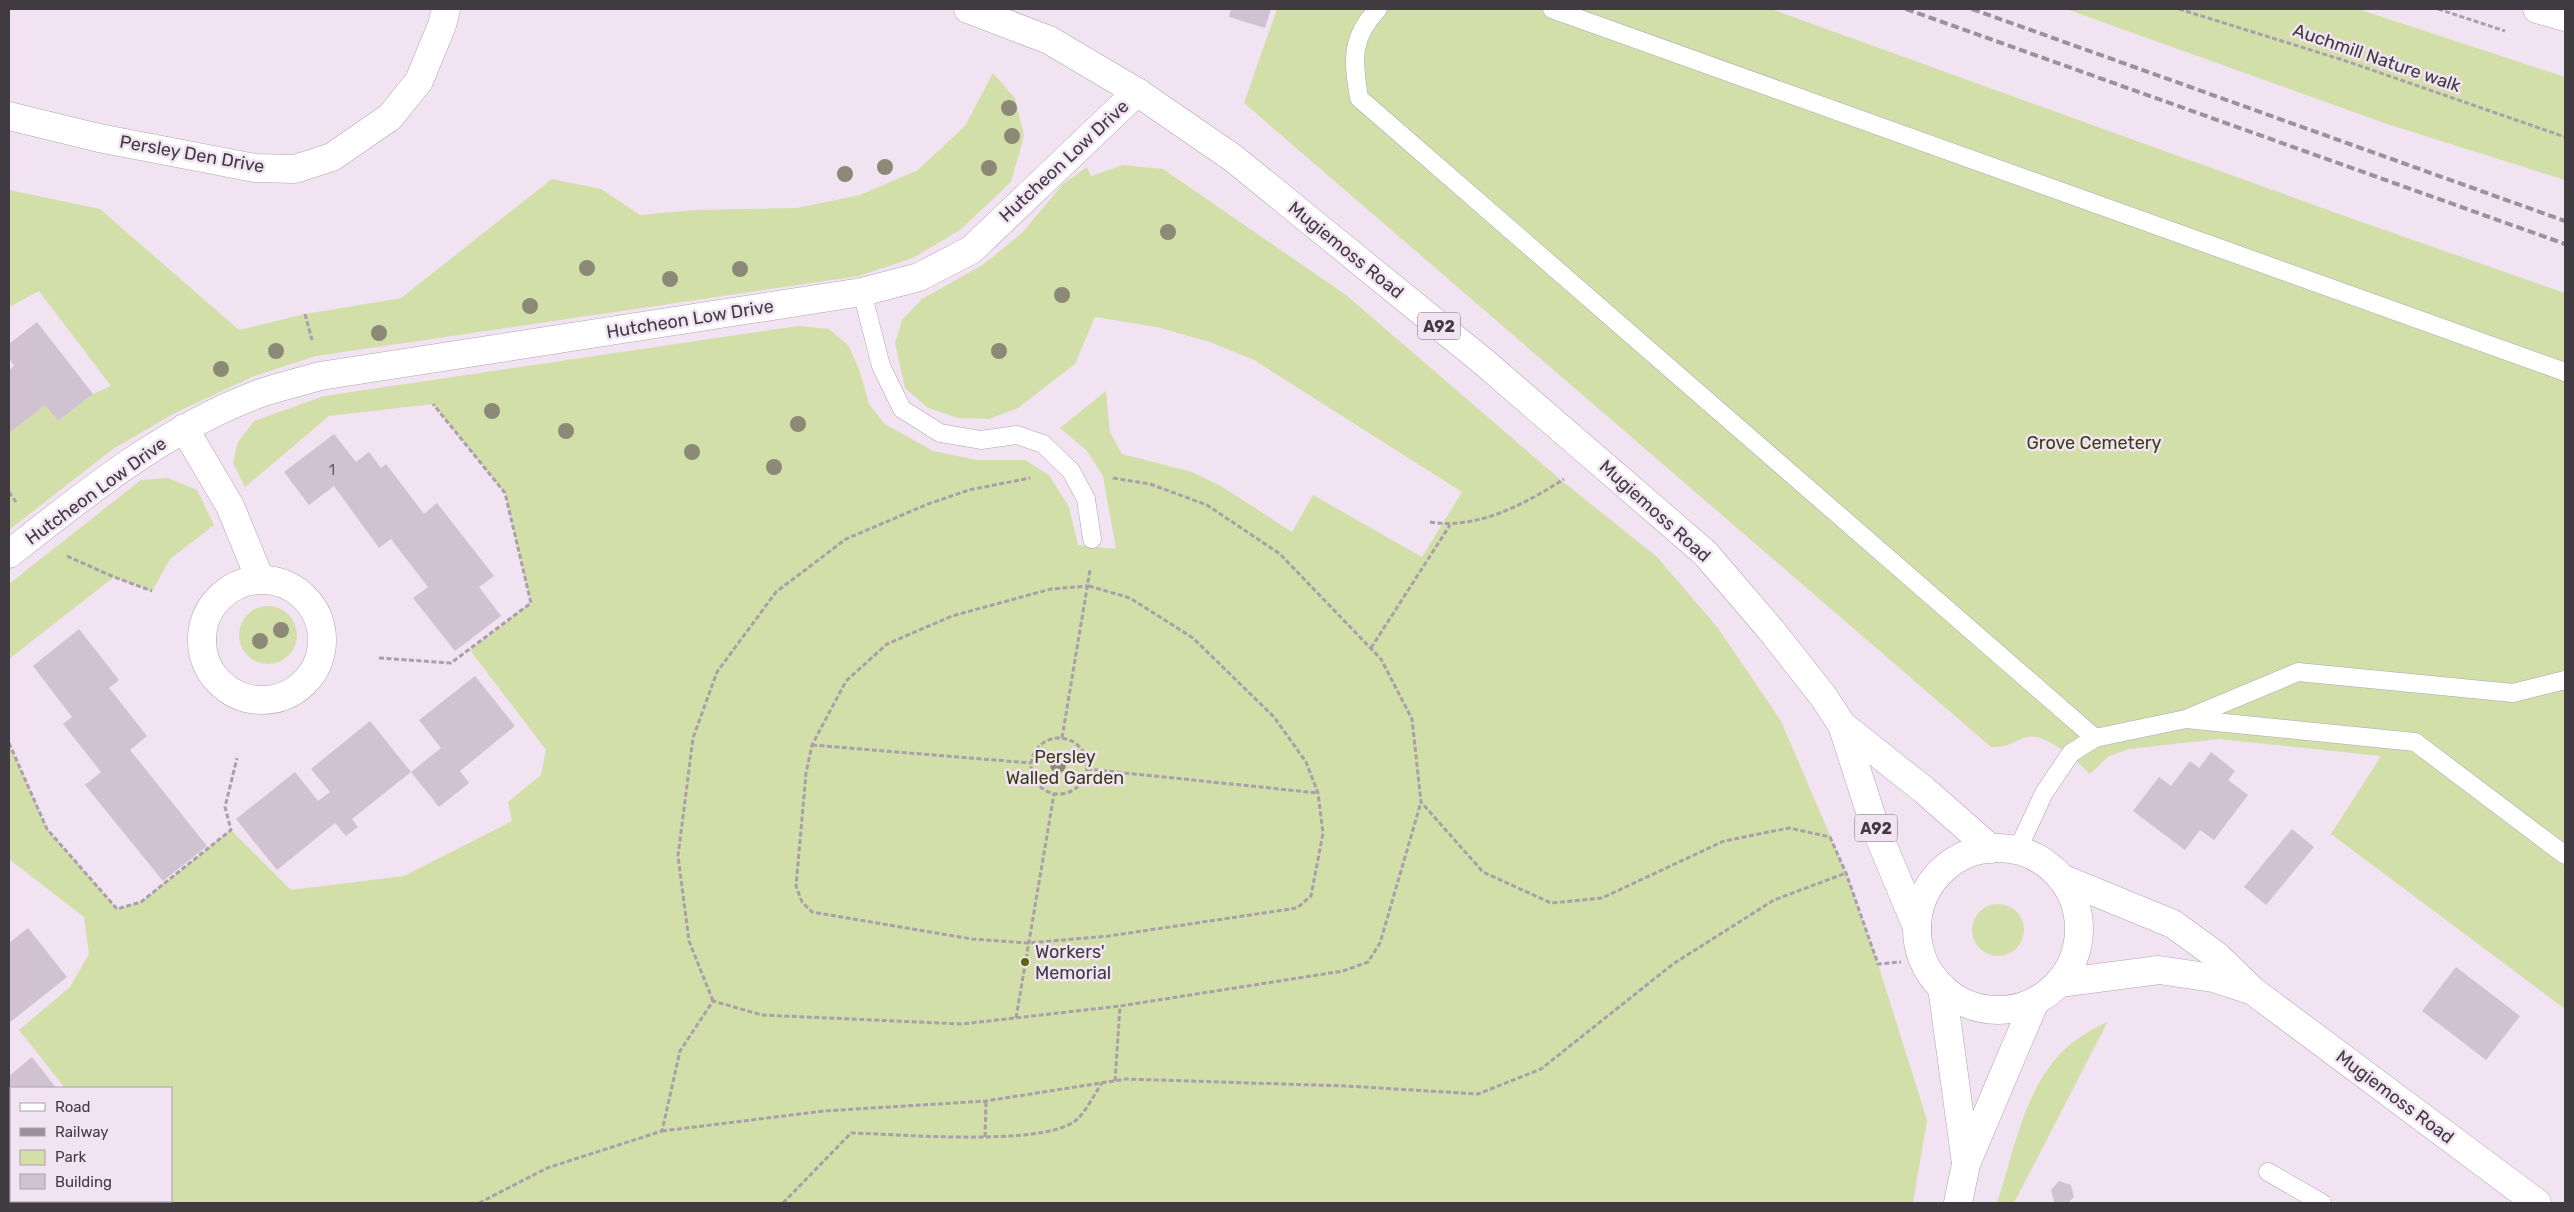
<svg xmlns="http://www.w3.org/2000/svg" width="2574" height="1212" viewBox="0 0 2574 1212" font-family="Rubik,sans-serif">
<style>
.green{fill:#d2dfa8}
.building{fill:#d0c2d0}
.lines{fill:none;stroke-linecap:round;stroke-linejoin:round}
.lane-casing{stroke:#b0a3b0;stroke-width:19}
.street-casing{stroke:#b0a3b0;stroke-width:29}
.secondary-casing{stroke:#b0a3b0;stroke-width:29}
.primary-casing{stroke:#b0a3b0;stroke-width:29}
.path{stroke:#aa9faa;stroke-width:3;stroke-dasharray:5 2.5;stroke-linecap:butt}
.lane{stroke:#fff;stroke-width:18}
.street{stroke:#fff;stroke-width:28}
.secondary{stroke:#fff;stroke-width:28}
.primary{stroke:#fff;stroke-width:28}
.rail{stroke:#9b919b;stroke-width:4;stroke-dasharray:8 4;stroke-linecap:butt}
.tree{fill:#8c8977}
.poi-dot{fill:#5a670e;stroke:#f2e3f2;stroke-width:2}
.labels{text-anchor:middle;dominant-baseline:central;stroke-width:5;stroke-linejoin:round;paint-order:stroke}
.number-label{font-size:15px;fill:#645d64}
.shield{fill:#f2e3f2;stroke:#756d75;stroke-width:1}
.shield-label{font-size:16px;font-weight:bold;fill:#403b40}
.street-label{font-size:18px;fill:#403b40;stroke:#f2e3f2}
.park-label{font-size:18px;fill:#384013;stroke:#f2e3f2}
.poi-label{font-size:18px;fill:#403b40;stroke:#f2e3f2;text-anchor:start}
</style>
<rect width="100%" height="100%" fill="#f2e3f2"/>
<g class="green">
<path d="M1277,9H1771L2353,219L2565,293V1009L2331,834L2381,756L2219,739L2129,749L2109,756L2090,774C2077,761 2046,733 2028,737C2012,741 2011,747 1991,747L1244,103Z"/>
<path d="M2066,9H2358L2565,77V180L2387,124Z"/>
<path d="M993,73L1015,98L1024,136L1011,182L960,230L913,258L859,276L316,356L252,377L175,413L113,449L9,530V433L45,405L58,421L93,394L111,386L39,291L9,307V190L100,209L239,330L305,314L401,298L552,179L601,189L640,215L696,210L797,208L860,195L918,170L965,126Z"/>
<path d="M1123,165L1163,169L1346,295L1562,481L1657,557L1718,628L1781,721L1846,873L1878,964L1927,1120L1913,1203H58L61,1201H171V1088H65L19,1030L70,987L89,954L84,917L9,859V743L47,829L117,909L141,902L231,830L291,890L404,876L512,821L508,802L541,775L546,750L470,650L531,603L505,493L433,404L329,416L245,487L233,463L238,442L254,421L324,396L798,326L829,329L849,346L860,372L869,404L885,424L933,451L977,460H1025L1049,475L1069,507L1078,545L1116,549L1103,476L1087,451L1060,428L1106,391L1110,432L1122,454L1192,472L1221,486L1292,532L1313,495L1422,557L1462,492L1254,360L1210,342L1157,327L1095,317L1075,364L1018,408L989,419L958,418L928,408L905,388L895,343L902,320L922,299L984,264L1022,233L1063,184L1087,167L1091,176Z"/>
<path d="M168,478L197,490L214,525L170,559L152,591L114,577L9,659V584L141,480Z"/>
<circle cx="268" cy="635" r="29"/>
<circle cx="1998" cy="930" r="26"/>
<path d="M2108,1021L2014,1203H1997C2013,1155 2023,1095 2058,1056C2072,1040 2090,1031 2108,1021Z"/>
</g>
<g class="building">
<path d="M1231,9H1271L1265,28L1229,17Z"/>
<path d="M37,322L93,394L58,421L45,405L9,433V370L14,366L9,358V344Z"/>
<path d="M334,434L356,462L369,452L381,468L386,464L424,514L437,503L494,576L479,587L501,616L455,651L413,598L428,587L391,539L379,548L334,486L309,505L284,472Z"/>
<path d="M79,629L119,680L109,688L147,736L130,750L207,846L163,881L85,785L101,772L63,724L72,717L33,666Z"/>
<path d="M475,676L515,726L460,771L469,783L439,807L411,772L441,748L419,720Z"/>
<path d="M370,721L411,772L352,819L358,827L346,836L335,823L277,870L236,819L295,772L318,801L330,792L311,769Z"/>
<path d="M2211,752L2235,771L2228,780L2248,795L2214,840L2200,830L2185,850L2133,811L2159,777L2171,786L2190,761L2199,768Z"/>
<path d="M2292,829L2314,847L2266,905L2244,887Z"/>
<path d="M28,928L67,977L9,1023V943Z"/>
<path d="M2456,967L2520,1016L2486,1060L2422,1011Z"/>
<path d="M32,1057L56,1088H11V1176L9,1178V1076Z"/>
<path d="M2059,1181L2071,1185L2074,1197L2068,1203L2054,1202L2051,1190Z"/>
</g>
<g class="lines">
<g class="lane-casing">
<g id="lane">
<path d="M1378,9C1350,38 1353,61 1359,98L2095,738"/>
<path d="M1552,9L2565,372"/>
<path d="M862,292L881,366L902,409L940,433L981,440L1017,435L1043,444L1071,471L1086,499L1092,539"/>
<path d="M2188,718L2298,672L2513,693L2565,680"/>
<path d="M2017,851L2044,793L2071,753L2095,738L2186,719L2415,742L2565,855"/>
<path d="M2268,1172L2322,1203"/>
</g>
</g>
<g class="street-casing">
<g id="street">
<path d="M9,116L99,138L255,168L295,169L332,157L390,117L419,81L442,25L446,9"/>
<path d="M184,428L230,506L260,579"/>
<path d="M9,554C86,493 165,429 258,394C278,387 300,382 320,376L862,292L919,277L971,250L1137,92"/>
<circle cx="262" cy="640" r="60"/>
</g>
</g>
<g class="secondary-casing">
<g id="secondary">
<path d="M2061,878L2173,924L2217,956L2253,991L2537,1203"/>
<path d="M2059,983L2159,970L2213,978L2247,989"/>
</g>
</g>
<g class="primary-casing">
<g id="primary">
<path d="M968,9L1049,40L1137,92L1233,158L1485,363L1705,553L1771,630L1823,696L1842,725L1875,827L1917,927"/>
<path d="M2537,9L2565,17"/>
<path d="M1842,725L1924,790L1991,849"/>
<circle cx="1998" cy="929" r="81"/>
<path d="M1942,987L1966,1163"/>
<path d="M1958,1203L1966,1164L2035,1001"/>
</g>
</g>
<g class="path">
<path d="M2179,9L2346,61L2565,137"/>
<path d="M2438,9L2505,31"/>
<path d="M305,314L312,340"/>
<path d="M1113,478L1150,484L1207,505L1280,554L1381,659L1412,719L1421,802L1483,872L1551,903L1602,898L1724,841L1789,828L1830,837L1846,873L1878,964L1901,962"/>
<path d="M9,492L16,502"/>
<path d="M1430,522C1477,530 1525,504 1564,479"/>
<path d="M67,556L114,577L152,591"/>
<path d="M1089,586L1130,598L1193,638L1274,717L1306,762L1318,793L1323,833L1311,896L1297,908L1109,936L1028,943L972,939L812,912L802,902L796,886L806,773L812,745L846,681L887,644L952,616L1051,589Z"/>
<path d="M1371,648L1450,525"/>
<path d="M379,658L451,663L531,603L505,493L433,404"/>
<path d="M1062,738L1090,570"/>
<circle cx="1059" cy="766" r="28"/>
<path d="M9,743L47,829L117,909L141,902L231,830L225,807L237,758"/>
<path d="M812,745L1031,763"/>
<path d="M1087,769L1318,793"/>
<path d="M713,1001L689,941L678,856L693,738L717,672L776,592L846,539L928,504L969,490L1030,478"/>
<path d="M1016,1018L1054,794"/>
<path d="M1115,1081L1120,1006"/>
<path d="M662,1131L824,1111L986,1101L1126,1079L1346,1086L1478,1094L1541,1069L1673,964L1774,900L1846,873"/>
<path d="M985,1137L986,1101"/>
<path d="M479,1203L547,1168L662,1131L680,1051L713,1001L762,1015L962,1024L1120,1006L1343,971L1368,962L1380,943L1421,802"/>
<path d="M783,1203L851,1133C899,1134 1040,1147 1075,1121C1084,1115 1095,1093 1102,1083"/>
</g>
<use href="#lane" class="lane"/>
<use href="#street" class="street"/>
<use href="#secondary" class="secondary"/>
<use href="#primary" class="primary"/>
<g class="rail">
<path d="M1906,9L2565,244"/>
<path d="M1972,9L2565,221"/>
</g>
</g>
<g class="tree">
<circle cx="1009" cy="108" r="8"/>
<circle cx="1012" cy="136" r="8"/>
<circle cx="885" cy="167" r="8"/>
<circle cx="989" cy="168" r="8"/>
<circle cx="845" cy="174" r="8"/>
<circle cx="1168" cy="232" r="8"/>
<circle cx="587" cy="268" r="8"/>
<circle cx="740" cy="269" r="8"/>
<circle cx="670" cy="279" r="8"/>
<circle cx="1062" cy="295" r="8"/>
<circle cx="530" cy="306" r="8"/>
<circle cx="379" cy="333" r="8"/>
<circle cx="276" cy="351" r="8"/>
<circle cx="999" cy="351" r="8"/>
<circle cx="221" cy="369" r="8"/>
<circle cx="492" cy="411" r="8"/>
<circle cx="798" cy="424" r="8"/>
<circle cx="566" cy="431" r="8"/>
<circle cx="692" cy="452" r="8"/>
<circle cx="774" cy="467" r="8"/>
<circle cx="281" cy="630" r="8"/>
<circle cx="260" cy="641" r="8"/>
<circle cx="1058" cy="765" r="8"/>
</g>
<circle class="poi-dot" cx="1025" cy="962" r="5"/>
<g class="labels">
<g class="number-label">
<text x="332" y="470">1</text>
</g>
<g class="shield">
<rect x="1418" y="312.5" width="42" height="27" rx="4"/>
<rect x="1855" y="814.5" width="42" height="27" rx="4"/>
</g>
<g class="shield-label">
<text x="1439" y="326">A92</text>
<text x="1876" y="828">A92</text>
</g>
<g class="street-label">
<text transform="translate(2377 58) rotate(19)">Auchmill Nature walk</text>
<text transform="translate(192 154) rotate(10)">Persley Den Drive</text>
<text transform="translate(1064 161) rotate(-43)">Hutcheon Low Drive</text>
<text transform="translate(1346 250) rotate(39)">Mugiemoss Road</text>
<text transform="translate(690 319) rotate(-9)">Hutcheon Low Drive</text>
<text transform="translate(96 491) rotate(-36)">Hutcheon Low Drive</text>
<text transform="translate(1655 511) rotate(42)">Mugiemoss Road</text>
<text transform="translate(2395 1097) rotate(37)">Mugiemoss Road</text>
</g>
<g class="park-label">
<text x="2094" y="443">Grove Cemetery</text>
<text x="1065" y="757">Persley<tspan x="1065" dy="21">Walled Garden</tspan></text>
</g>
<g class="poi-label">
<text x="1035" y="952">Workers'<tspan x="1035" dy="21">Memorial</tspan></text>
</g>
</g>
<rect width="2574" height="1212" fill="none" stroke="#403b40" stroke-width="20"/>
<rect x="10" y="1087" width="162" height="115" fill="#f2e3f2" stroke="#aba0ab"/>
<rect x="20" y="1103" width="25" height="8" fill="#ffffff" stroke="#aba0ab"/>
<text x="55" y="1112" font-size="15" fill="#403b40">Road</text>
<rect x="20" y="1128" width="25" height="8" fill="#9b919b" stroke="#aba0ab"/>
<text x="55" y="1137" font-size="15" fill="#403b40">Railway</text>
<rect x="20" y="1150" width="25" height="15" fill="#d2dfa8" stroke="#aba0ab"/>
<text x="55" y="1162" font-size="15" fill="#403b40">Park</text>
<rect x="20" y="1174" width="25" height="15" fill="#d0c2d0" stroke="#aba0ab"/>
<text x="55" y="1187" font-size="15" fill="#403b40">Building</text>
</svg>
